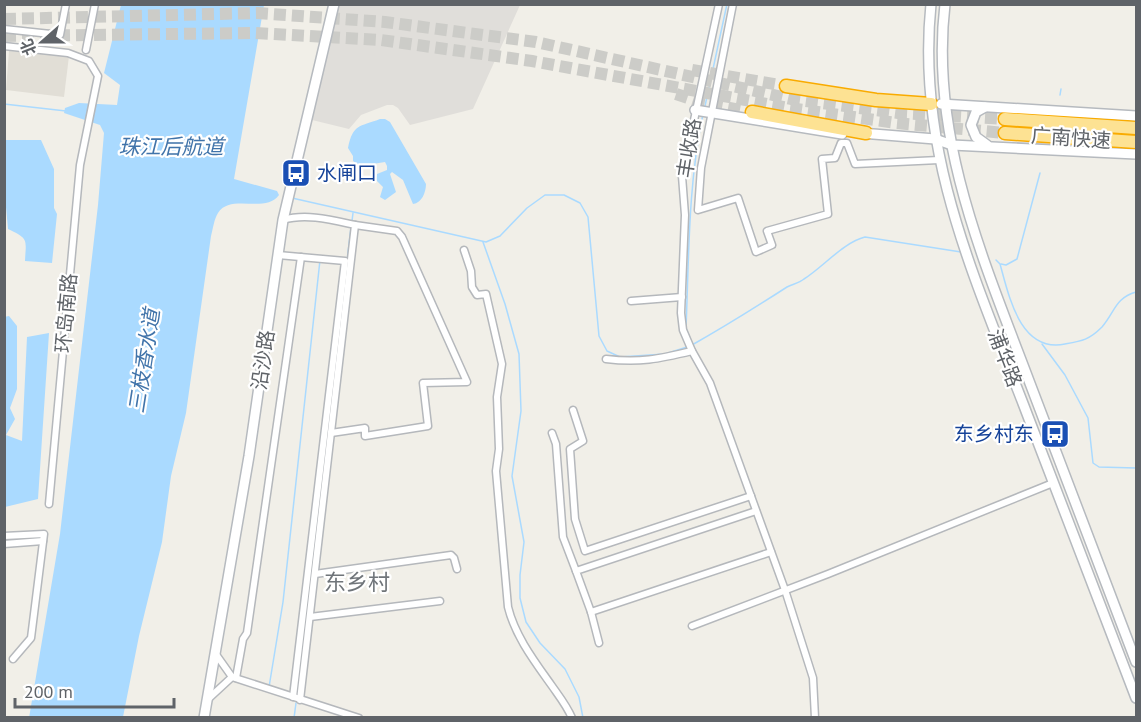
<svg xmlns="http://www.w3.org/2000/svg" width="1141" height="722" viewBox="0 0 1141 722" font-family="'PT Sans','Noto Sans SC',sans-serif">
<style>
.industrial{fill:#e0deda}
.education{fill:#e1ded6}
.water{fill:#aadaff}
.lines{fill:none;stroke-linecap:round;stroke-linejoin:round}
.stream{stroke:#aadaff;stroke-width:1.5}
.highway-tunnel{stroke:#ccccc8;stroke-width:12;stroke-dasharray:12 6;stroke-linecap:butt}
.street-casing{stroke:#b5b8bc;stroke-width:9}
.secondary-casing{stroke:#b6babf;stroke-width:12}
.highway-casing{stroke:#f9ab00;stroke-width:15}
.street{stroke:#fff;stroke-width:6}
.secondary{stroke:#fff;stroke-width:9}
.highway{stroke:#fde293;stroke-width:12}
.labels{text-anchor:middle;dominant-baseline:central;stroke-width:4.5;stroke-linejoin:round;paint-order:stroke}
.street-label{font-size:20px;fill:#5f6368;stroke:#fff}
.transit-label{font-size:20px;fill:#164399;stroke:#fff;text-anchor:start}
.water-label{font-size:21px;font-style:italic;fill:#4174aa;stroke:#fff}
.quarter-label{font-size:22px;fill:#70757a;stroke:#fff}
</style>
<rect width="100%" height="100%" fill="#f1efe8"/>
<path class="industrial" d="M334,5H520L473,109L410,125L398,108L393,105H387L361,115L349,129L308,119Z"/>
<path class="education" d="M9,51L69,56L64,97L6,90Z"/>
<g class="water">
<path d="M121,5H264L234,179L277,191L279,195C266,214 230,193 218,213C214,219 213,229 211,236L186,413L171,476L162,542L139,636L123,717L29,718L60,534L98,205L104,133L100,125L64,113L65,108L79,103L117,105L120,85L104,73Z"/>
<path d="M380,119H385L390,122L426,184C426,192 422,203 413,204L403,180L392,172L390,174L396,192L385,200L380,197L383,187L376,180L377,174L387,170V166L385,162L360,166L353,161V156L348,148C353,124 359,127 380,119Z"/>
<path d="M5,140H41L54,169V208L57,214L52,263L25,261C26,239 29,239 8,229L4,185Z"/>
<path d="M9,316L17,326V389L10,408L15,419L6,435L22,441L27,337L49,333L38,499L5,507L4,317Z"/>
</g>
<g class="lines">
<g class="stream">
<path d="M1060,95L1061,89"/>
<path d="M4,104L66,111"/>
<path d="M705,106L727,4"/>
<path d="M292,198L486,242L500,236L527,208L545,195H564L580,203L588,217L599,336L607,351L620,357L665,354L687,347"/>
<path d="M352,221L353,213"/>
<path d="M483,242L505,304L519,354L521,411L512,476L524,542L520,575V598L526,622L540,643L565,669L579,697L583,718"/>
<path d="M996,260L1000,264C1009,296 1020,353 1065,344C1082,341 1089,340 1102,327C1115,312 1115,298 1136,292"/>
<path d="M347,261L351,227"/>
<path d="M1001,264L1006,265L1017,259L1040,173"/>
<path d="M691,341L686,328C689,257 688,184 703,114"/>
<path d="M1042,344L1065,375L1088,418L1093,463L1099,467L1136,468"/>
<path d="M692,345C724,327 756,307 787,287C793,284 799,283 804,279C823,267 844,242 865,237L961,252"/>
<path d="M269,687L283,602L320,260"/>
<path d="M297,694L320,492"/>
<path d="M294,718L296,703"/>
</g>
<g class="highway-tunnel">
<path d="M4,19L257,13L385,22L536,42L791,99L898,113L1005,119"/>
<path d="M4,36L255,33L381,40L532,61L789,108L896,123L1005,133"/>
<path d="M692,70L786,86"/>
<path d="M676,94L703,103L752,112"/>
</g>
<g class="street-casing">
<g id="street">
<path d="M719,4L682,176L685,215L681,313L683,330L692,351L710,383L785,590L813,678L815,718"/>
<path d="M733,4L701,168L698,210L738,198L756,252L772,245L767,231L828,214L822,159L835,158L841,143H847L855,164L939,160"/>
<path d="M4,29L60,35L66,4"/>
<path d="M4,46L68,53L89,61L98,76L80,165L49,504"/>
<path d="M86,50L95,4"/>
<path d="M283,220C306,213 332,220 355,225L300,700"/>
<path d="M464,250L471,271L472,287L477,295L486,294L502,364L497,397L499,449L496,471L508,607C515,636 535,662 552,686C559,696 567,706 572,718"/>
<path d="M278,255L345,261L293,697"/>
<path d="M631,301L682,297"/>
<path d="M606,359C639,363 659,359 692,351"/>
<path d="M573,410L583,441L570,449L575,519L585,551L751,496"/>
<path d="M331,433L365,428V436L428,426L423,383L467,382L402,237L397,231L355,225"/>
<path d="M552,433L556,444L563,537L576,571"/>
<path d="M4,536L44,534L31,638L13,659"/>
<path d="M4,544L43,541"/>
<path d="M315,574L451,555L454,558L457,569"/>
<path d="M591,612L771,552"/>
<path d="M310,617L440,601"/>
<path d="M692,626L828,574L1053,483"/>
<path d="M599,643L591,612L576,571L756,511"/>
<path d="M215,653L232,677L359,718"/>
<path d="M236,678L243,639L247,633L301,257"/>
<path d="M206,701L232,677"/>
</g>
</g>
<g class="secondary-casing">
<g id="secondary">
<path d="M931,4C916,150 973,274 1024,406C1061,504 1099,601 1136,698"/>
<path d="M945,4C929,138 985,264 1031,386C1066,478 1101,570 1136,662"/>
<path d="M941,104L1136,116"/>
<path d="M985,107L976,112L971,125L976,137L987,145"/>
<path d="M695,110L842,134"/>
<path d="M861,133L935,139L952,145L1136,154"/>
<path d="M204,718L249,456L283,220L334,4"/>
</g>
</g>
<g class="highway-casing">
<g id="highway">
<path d="M786,86L876,100L931,104"/>
<path d="M752,112L866,133"/>
<path d="M1005,119L1136,128"/>
<path d="M1005,133L1136,142"/>
</g>
</g>
<use href="#street" class="street"/>
<use href="#secondary" class="secondary"/>
<use href="#highway" class="highway"/>
</g>
<defs>
<g id="bus-square" transform="scale(1.5)"><rect x="-9" y="-9" width="18" height="18" rx="4" fill="#1a4fb4" stroke="#fff"/><path d="M-5-6H5V4H4V6H2V4H-2V6H-4V4H-5ZM-3.5-4V0h7V-4ZM-3.5 1.2v1.5H-2V1.2ZM2 1.2v1.5H3.5V1.2Z" fill="#fff"/></g>
</defs>
<g fill-rule="evenodd">
<use href="#bus-square" x="296" y="173"/>
<use href="#bus-square" x="1055" y="434"/>
</g>
<g class="labels">
<g class="street-label">
<text transform="translate(1071 138) rotate(4)">广南快速</text>
<text transform="translate(689 148) rotate(-81)">丰收路</text>
<text transform="translate(66 313) rotate(-85)">环岛南路</text>
<text transform="translate(1005 358) rotate(69)">浦华路</text>
<text transform="translate(263 360) rotate(-82)">沿沙路</text>
</g>
<g class="transit-label">
<text x="317" y="173">水闸口</text>
<text x="1034" y="434" text-anchor="end">东乡村东</text>
</g>
<g class="water-label">
<text x="171" y="146">珠江后航道</text>
<text transform="translate(144 361) rotate(-81)">三枝香水道</text>
</g>
<g class="quarter-label">
<text x="357" y="582">东乡村</text>
</g>
</g>
<rect width="1141" height="722" fill="none" stroke="#5f6368" stroke-width="12"/>
<g transform="translate(42 42) rotate(249)" stroke="#ffffff" stroke-width="4.5" paint-order="stroke">
<path d="M0-4.5L10 22L0 15L-10 22Z" fill="#5f6368"/>
<text y="-9" font-size="16" font-weight="bold" text-anchor="middle" fill="#5f6368">北</text>
</g>
<path d="M15 698v9h159v-9" fill="none" stroke="#5f6368" stroke-width="3"/>
<text x="24" y="698" font-size="18" fill="#5f6368" stroke="#ffffff" stroke-width="4.5" paint-order="stroke">200 m</text>
</svg>
